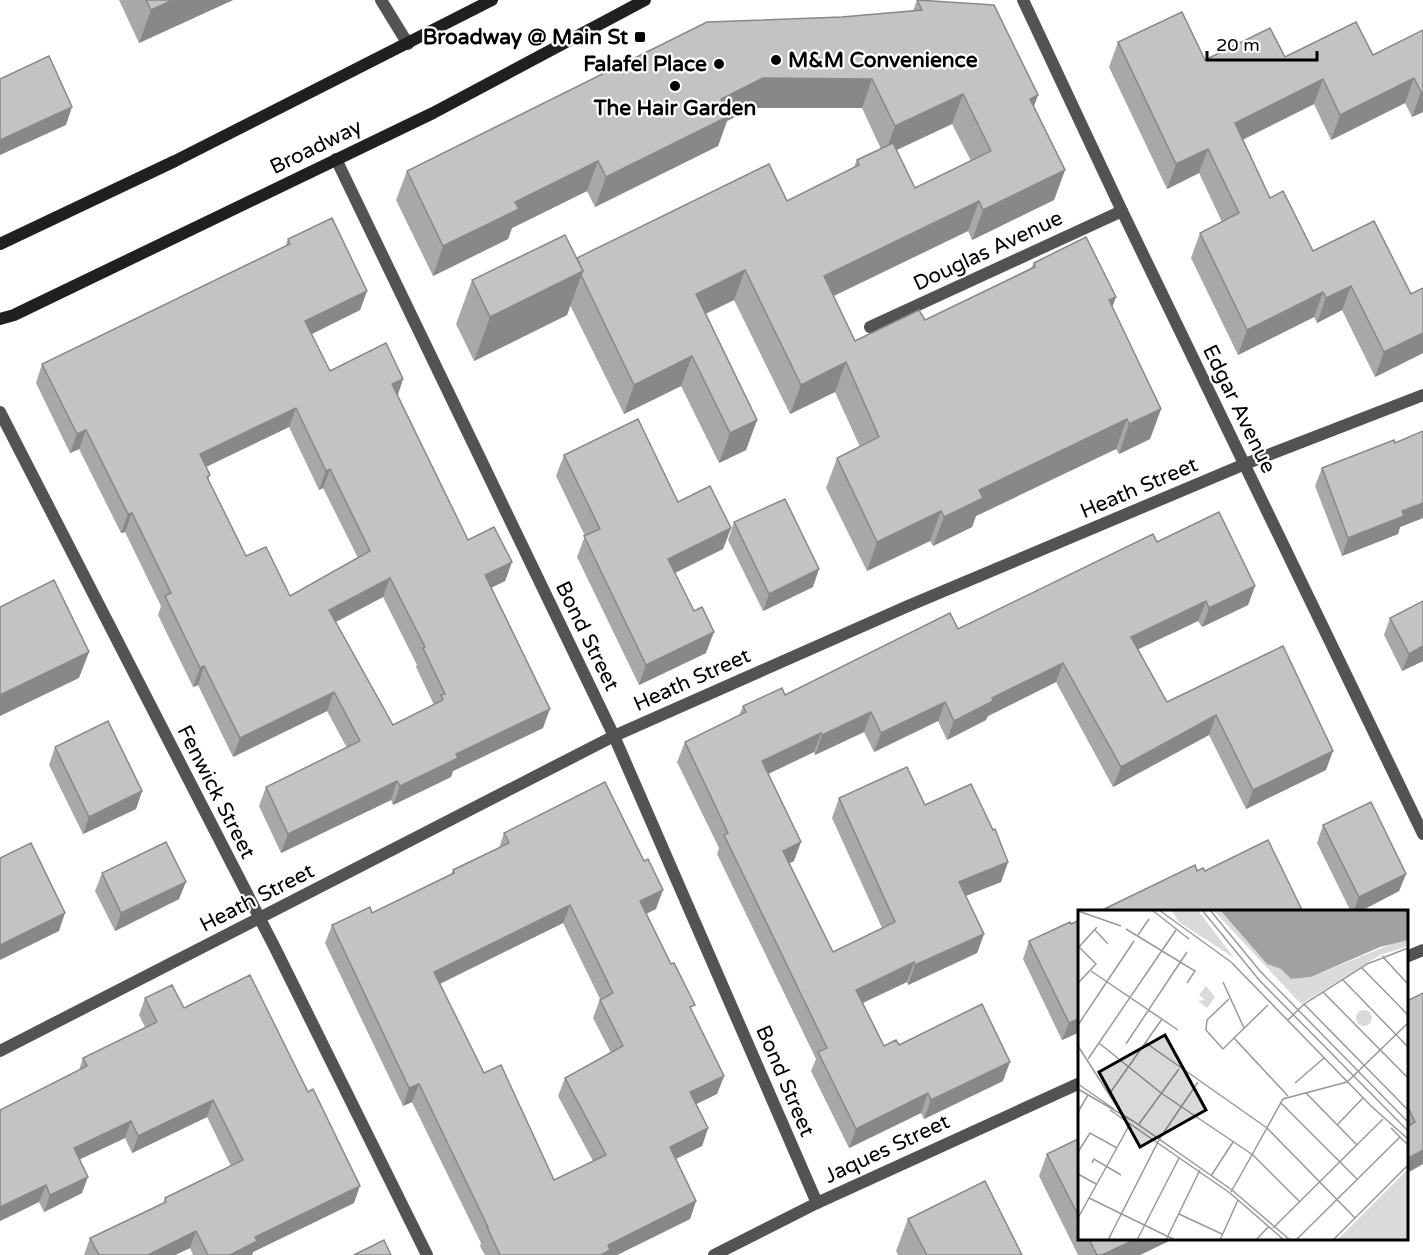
<svg xmlns="http://www.w3.org/2000/svg" width="1423" height="1255" viewBox="0 0 1423 1255" font-family="'Varela Round',sans-serif">
<style>
.lines{fill:none;stroke-linecap:round;stroke-linejoin:round}
.street{stroke:#535353;stroke-width:12}
.secondary{stroke:#202020;stroke-width:12}
.wall{fill:#a8a8a8;fill-rule:evenodd}
.shaded-wall{fill:#888}
.building{fill:#c3c3c3;stroke:#888;stroke-width:1.5;fill-rule:evenodd}
.poi-dot{fill:#000;stroke:#fff;stroke-width:2}
.labels{text-anchor:middle;dominant-baseline:central;stroke-width:4.5;stroke-linejoin:round;paint-order:stroke}
.poi-label{font-size:21px;font-weight:bold;fill:#000;stroke:#fff;text-anchor:end}
.street-label{font-size:21px;fill:#000;stroke:#fff}
.inset-road{fill:none;stroke:#999;stroke-width:1.5}
.view{fill:#000;fill-opacity:0.15;stroke:#000;stroke-width:3}
.inset-edge{fill:none;stroke:#000;stroke-width:3}
</style>
<rect width="100%" height="100%" fill="#fff"/>
<g class="lines">
<g class="street">
<path d="M381,0L408,44"/>
<path d="M1023,0L1122,211L1423,834"/>
<path d="M336,159L614,736L817,1203"/>
<path d="M870,327L1122,211"/>
<path d="M0,412L275,948L427,1255"/>
<path d="M1406,957L1423,950"/>
<path d="M0,1051L614,736L908,606L1245,464L1423,395"/>
<path d="M714,1255L817,1203L1080,1083"/>
</g>
<g class="secondary">
<path d="M0,244L175,161L492,0"/>
<path d="M0,319L14,315L433,113L645,0"/>
</g>
</g>
<g class="wall">
<path d="M119,0H233L139,43Z"/>
<path d="M917,0L1038,95L1034,106L1065,170L1054,200L972,240L968,231L833,296L855,341L925,320L1031,268L1034,263L1112,307L1161,409L1150,439L1119,454L1116,449L976,516L972,527L933,546L930,541L867,571L826,488L837,458L860,447L835,392L790,414L734,300L706,314L757,420L746,450L719,463L681,386L624,414L570,305L567,315L474,361L456,324L472,280L577,258L787,201L854,167L857,160L881,149L862,108H753L727,121L718,146L595,207L587,191L512,228L508,239L433,276L396,200L407,171L842,17L913,11ZM952,124L971,161L915,188L896,150Z"/>
<path d="M1423,30V112L1412,117L1405,103L1331,140L1314,104L1242,140L1270,198L1313,251L1411,294L1423,288V353L1375,377L1342,310L1317,323L1314,317L1238,355L1191,258L1200,233L1222,222L1199,173L1167,189L1109,67L1118,42L1205,60L1373,55Z"/>
<path d="M288,239L367,291L360,310L311,334L330,371L397,395L468,540L512,562L505,581L491,588L543,728L453,771L451,777L393,805L391,800L281,853L259,806L266,787L347,748L327,711L233,757L198,685L193,687L158,615L161,606L125,532L121,533L79,449L70,453L36,383L42,364L285,247ZM289,427L319,490L323,488L358,558L290,596L246,556L208,480L210,475L206,467ZM383,597L417,665L416,667L434,705L393,725L336,622Z"/>
<path d="M1423,431V518L1400,527L1398,534L1342,556L1315,486L1322,468L1395,443Z"/>
<path d="M564,455L678,502L731,528L723,549L675,573L706,653L639,685L577,557L585,536L556,476Z"/>
<path d="M734,522L813,587L763,611L728,540Z"/>
<path d="M1157,542L1255,586L1248,605L1202,627L1198,621L1138,649L1167,702L1283,646L1326,770L1246,809L1209,735L1113,787L1056,682L988,716L986,720L947,740L938,721L874,752L864,732L815,755L814,752L768,774L794,861L789,863L833,952L882,928L832,818L839,798L925,805L1008,862L1001,882L966,896L984,934L977,953L908,985L907,982L863,1003L884,1046L899,1045L1003,1081L924,1119L921,1113L849,1148L811,1071L816,1059L717,854L719,848L677,762L685,742L739,716L743,706L785,695L958,629Z"/>
<path d="M1390,618L1423,661L1402,671L1384,635Z"/>
<path d="M55,747L142,791L136,809L83,834L49,765Z"/>
<path d="M1323,825L1406,874L1399,891L1359,912H1351L1317,843Z"/>
<path d="M504,833L656,909L646,913L692,1012L724,1076L717,1094L696,1104L708,1128L702,1146L676,1159L696,1201L690,1219L617,1255H485L480,1246L481,1243L412,1102L403,1106L325,943L332,925L372,913L451,875L453,870L499,848ZM563,923L600,999L593,1018L611,1053L565,1078L558,1096L593,1161L554,1180L484,1073L440,984Z"/>
<path d="M102,873L179,899L115,931L95,891Z"/>
<path d="M1080,920V1032L1062,1040L1023,959L1029,941Z"/>
<path d="M1423,993V1164L1407,1173V1001Z"/>
<path d="M145,998L184,1008L354,1203L253,1252L252,1255H193L190,1248L175,1255H84L90,1238L163,1203L165,1198L231,1166L207,1117L132,1153L125,1138L80,1159L82,1193L44,1212L39,1202L0,1221V1110L79,1070L83,1058L145,1027L139,1015Z"/>
<path d="M1080,1138V1239H1173L1140,1255H1078L1039,1176L1047,1154Z"/>
<path d="M908,1219L1022,1255H898L896,1251Z"/>
</g>
<g class="shaded-wall">
<path d="M173,0H233L139,43L151,10Z"/>
<path d="M763,78L872,79L862,108H753L727,121L718,146L595,207L606,177L721,99Z"/>
<path d="M1414,78L1405,103L1331,140L1340,115Z"/>
<path d="M1323,79L1314,104L1226,148L1235,123Z"/>
<path d="M1421,92H1423V112L1412,117Z"/>
<path d="M963,94L952,124L884,156L895,126Z"/>
<path d="M1038,95L1027,124L1030,99Z"/>
<path d="M72,107L66,125L0,155V140Z"/>
<path d="M1208,149L1199,173L1167,189L1176,164Z"/>
<path d="M598,161L587,191L512,228L508,239L433,276L443,246L515,202Z"/>
<path d="M1065,170L1054,200L972,240L983,210Z"/>
<path d="M979,201L968,231L813,306L824,276Z"/>
<path d="M745,270L734,300L685,323L696,294Z"/>
<path d="M583,271L567,315L474,361L490,317Z"/>
<path d="M1351,286L1342,310L1317,323L1326,298Z"/>
<path d="M367,291L360,310L298,341L305,321Z"/>
<path d="M1323,292L1314,317L1238,355L1247,330Z"/>
<path d="M1116,297L1105,327L1109,300Z"/>
<path d="M1423,333V353L1375,377L1384,352Z"/>
<path d="M692,356L681,386L624,414L634,385Z"/>
<path d="M846,362L835,392L790,414L801,385Z"/>
<path d="M403,379L397,398L392,384Z"/>
<path d="M296,408L289,427L193,473L200,454Z"/>
<path d="M1161,409L1150,439L1119,454L1129,424Z"/>
<path d="M1127,419L1116,449L976,516L972,527L933,546L944,517L979,490Z"/>
<path d="M757,420L746,450L719,463L730,433Z"/>
<path d="M86,430L79,449L70,453L77,434Z"/>
<path d="M330,469L323,488L319,490L326,471Z"/>
<path d="M1423,503V518L1400,527L1398,534L1342,556L1348,538L1402,511Z"/>
<path d="M941,511L930,541L867,571L877,542Z"/>
<path d="M132,513L125,532L121,533L128,514Z"/>
<path d="M731,528L723,549L660,580L668,559Z"/>
<path d="M512,562L505,581L478,594L485,575Z"/>
<path d="M819,569L813,587L763,611L769,594Z"/>
<path d="M390,578L383,597L322,629L329,610Z"/>
<path d="M1255,586L1248,605L1202,627L1209,608Z"/>
<path d="M1206,601L1198,621L1124,656L1131,637Z"/>
<path d="M714,632L706,653L639,685L646,665Z"/>
<path d="M1423,646V661L1402,671L1409,654Z"/>
<path d="M89,652L79,678L0,716V695Z"/>
<path d="M1063,663L1056,682L988,716L986,720L947,740L954,721L992,698Z"/>
<path d="M204,666L198,685L193,687L200,668Z"/>
<path d="M334,692L327,711L233,757L240,738Z"/>
<path d="M945,702L938,721L874,752L881,733Z"/>
<path d="M550,709L543,728L453,771L451,777L393,805L400,786L456,754Z"/>
<path d="M871,712L864,732L815,755L822,735Z"/>
<path d="M1216,715L1209,735L1113,787L1121,767Z"/>
<path d="M821,733L814,752L755,780L762,761Z"/>
<path d="M1333,751L1326,770L1246,809L1253,790Z"/>
<path d="M397,781L391,800L281,853L288,834Z"/>
<path d="M142,791L136,809L83,834L89,817Z"/>
<path d="M801,842L794,861L776,870L783,851Z"/>
<path d="M1008,862L1001,882L952,901L959,882Z"/>
<path d="M1406,874L1399,891L1359,912H1353L1359,897Z"/>
<path d="M186,882L179,899L115,931L121,913Z"/>
<path d="M663,890L656,909L634,920L640,901Z"/>
<path d="M570,905L563,923L427,990L434,972Z"/>
<path d="M65,913L59,931L0,960V945Z"/>
<path d="M984,934L977,953L908,985L915,965Z"/>
<path d="M914,962L907,982L849,1009L856,990Z"/>
<path d="M1080,1018V1032L1062,1040L1069,1023Z"/>
<path d="M1010,1062L1003,1081L924,1119L931,1100Z"/>
<path d="M724,1076L717,1094L684,1110L690,1092Z"/>
<path d="M419,1084L412,1102L403,1106L409,1088Z"/>
<path d="M928,1093L921,1113L849,1148L856,1129Z"/>
<path d="M213,1100L207,1117L132,1153L138,1136Z"/>
<path d="M131,1121L125,1138L68,1165L74,1148Z"/>
<path d="M708,1128L702,1146L663,1165L670,1147Z"/>
<path d="M1423,1150V1164L1407,1173V1159Z"/>
<path d="M88,1177L82,1193L44,1212L50,1195Z"/>
<path d="M46,1185L39,1202L0,1221V1207Z"/>
<path d="M360,1186L354,1203L253,1252L252,1255H230L255,1237Z"/>
<path d="M696,1201L690,1219L617,1255H601L608,1245Z"/>
<path d="M196,1231L190,1248L175,1255H148Z"/>
<path d="M1136,1239H1173L1140,1255H1102Z"/>
</g>
<g class="building">
<path d="M146,0H173L151,10Z"/>
<path d="M917,0L994,5L1038,95L1030,99L1065,170L983,210L979,201L824,276L855,341L919,310L925,320L1035,267L1034,263L1086,237L1116,297L1109,300L1161,409L1129,424L1127,419L979,490L983,498L944,517L941,511L877,542L837,458L879,437L846,362L801,385L745,270L696,294L757,420L730,433L692,356L634,385L581,275L583,271L577,258L769,164L787,201L859,165L857,160L893,143L915,188L991,151L963,94L895,126L872,79L763,78L721,99L729,116L606,177L598,161L515,202L519,209L443,246L407,171L707,22L842,17L922,10Z"/>
<path d="M1182,12L1205,60L1270,28L1285,57L1356,22L1373,55L1423,30V92H1421L1414,78L1340,115L1323,79L1235,123L1270,198L1283,191L1313,251L1374,221L1411,294L1423,288V333L1384,352L1351,286L1326,298L1323,292L1247,330L1200,233L1239,213L1208,149L1176,164L1118,42Z"/>
<path d="M49,56L72,107L0,140V79Z"/>
<path d="M332,218L367,291L305,321L330,371L386,343L403,379L392,384L468,540L494,527L512,562L485,575L550,709L456,754L458,758L400,786L397,781L288,834L266,787L360,741L334,692L240,738L204,666L200,668L165,596L171,593L132,513L128,514L86,430L77,434L42,364L290,244L288,239ZM296,408L326,471L330,469L370,551L290,596L266,547L246,556L207,477L210,475L200,454ZM390,578L425,647L423,648L445,694L441,695L443,700L393,725L329,610Z"/>
<path d="M565,235L583,271L490,317L472,280Z"/>
<path d="M638,419L678,502L710,486L731,528L668,559L694,611L702,607L714,632L646,665L584,536L600,529L564,455Z"/>
<path d="M1423,431V503L1402,511L1404,516L1348,538L1322,468L1394,440L1395,443Z"/>
<path d="M785,499L819,569L769,594L734,522Z"/>
<path d="M1219,512L1255,586L1209,608L1206,601L1131,637L1167,702L1283,646L1333,751L1253,790L1216,715L1121,767L1063,663L992,698L993,701L954,721L945,702L881,733L871,712L822,735L821,733L762,761L801,842L783,851L833,952L895,922L839,798L907,767L925,805L971,784L993,830L995,829L1008,862L959,882L984,934L915,965L914,962L856,990L884,1046L896,1040L899,1045L982,1004L1010,1062L931,1100L928,1093L856,1129L818,1052L827,1048L724,835L728,833L685,742L746,712L743,706L782,688L785,695L950,613L958,629L1153,534L1157,542Z"/>
<path d="M54,580L89,652L0,695V607Z"/>
<path d="M1423,601V646L1409,654L1390,618Z"/>
<path d="M108,721L142,791L89,817L55,747Z"/>
<path d="M605,782L644,861L648,859L663,890L640,901L671,964L674,963L695,1005L690,1007L724,1076L690,1092L708,1128L670,1147L696,1201L608,1245L610,1250L601,1255H500L487,1227H488L419,1084L409,1088L332,925L370,907L372,913L454,873L453,870L509,843L504,833ZM570,905L613,993L600,1000L623,1046L565,1078L606,1155L554,1180L501,1065L484,1073L434,972Z"/>
<path d="M1371,802L1406,874L1359,897L1323,825Z"/>
<path d="M1268,840L1303,912H1098L1195,865L1197,871L1203,868L1205,871Z"/>
<path d="M166,842L186,882L121,913L102,873Z"/>
<path d="M31,843L65,913L0,945V858Z"/>
<path d="M1080,920V1018L1069,1023L1029,941L1070,922L1071,924Z"/>
<path d="M250,975L308,1092L313,1089L360,1186L255,1237L257,1241L230,1255H208L196,1231L148,1255H99L90,1238L166,1202L165,1198L243,1160L213,1100L138,1136L131,1121L74,1148L88,1177L50,1195L46,1185L0,1207V1110L87,1066L83,1058L157,1022L145,998L172,985L184,1008Z"/>
<path d="M1423,993V1150L1407,1159V1127L1415,1122L1407,1105V1001Z"/>
<path d="M1080,1138V1219L1047,1154Z"/>
<path d="M985,1181L1022,1255H927L908,1219Z"/>
<path d="M1089,1239H1136L1102,1255H1097Z"/>
<path d="M384,1240L391,1255H354Z"/>
</g>
<g class="poi-dot">
<rect x="634" y="31" width="12" height="12" rx="3"/>
<circle cx="776" cy="60" r="6"/>
<circle cx="719" cy="64" r="6"/>
<circle cx="675" cy="86" r="6"/>
</g>
<g class="labels">
<g class="poi-label">
<text x="628" y="37">Broadway @ Main St</text>
<text x="788" y="60" text-anchor="start">M&amp;M Convenience</text>
<text x="707" y="64">Falafel Place</text>
<text x="675" y="108" text-anchor="middle">The Hair Garden</text>
</g>
<g class="street-label">
<text transform="translate(316 147) rotate(-26)">Broadway</text>
<text transform="translate(988 251) rotate(-25)">Douglas Avenue</text>
<text transform="translate(1239 409) rotate(64)">Edgar Avenue</text>
<text transform="translate(1139 488) rotate(-23)">Heath Street</text>
<text transform="translate(587 636) rotate(64)">Bond Street</text>
<text transform="translate(692 680) rotate(-24)">Heath Street</text>
<text transform="translate(216 792) rotate(63)">Fenwick Street</text>
<text transform="translate(257 898) rotate(-27)">Heath Street</text>
<text transform="translate(785 1081) rotate(67)">Bond Street</text>
<text transform="translate(887 1149) rotate(-25)">Jaques Street</text>
</g>
</g>
<g transform="translate(1078 910)">
<rect width="330" height="330" fill="#fff"/>
<path d="M93,0H120L156,48L101,12ZM135,0H142L189,54L203,59L213,69L233,67L321,31L330,30V36L302,45L223,94ZM128,76L137,87L129,98L120,91L127,90L121,85ZM278 108a8 8 0 1 1 16 0a8 8 0 1 1-16 0ZM330,259L329,330H259Z" fill="#dadada"/>
<path d="M142,0H330V30L302,37L233,67L213,69L203,59L189,54Z" fill="#a1a1a1"/>
<path class="inset-road" d="M74,0L111,29M81,0L153,52L295,198M124,0L182,71L330,221M132,0L182,61L330,212M0,1L43,16M48,19L117,61L109,73M17,20L30,34M60,25L71,9M0,36L18,54L0,73M1,37L19,17M304,46L330,74M284,58L330,105M13,61L100,120M265,70L330,137M145,72L166,118M245,82L330,168M151,89L129,110L128,120L145,139L156,128M226,94L330,200M190,95L156,128L210,186M209,111L226,94L289,54L330,38M0,115L56,31M21,133L83,183L175,245L222,292M68,133L189,218L277,308M48,134L109,42M0,136L43,203M10,149L98,20M217,173L246,148M0,174L36,199M0,179L55,211L154,280L212,330M32,183L84,109M228,183L279,235M202,192L279,269M293,196L330,229M32,200L152,283L206,330M0,202L10,185M61,214L101,159M259,215L285,188M313,218L330,235M0,242L12,223L39,238M170,252L205,189L269,172L330,113M14,253L16,249L43,265M0,264L18,274M133,266L155,232M153,282L170,252M11,288L97,330M101,304L144,324M0,308L52,214M195,318L305,209M30,330L82,228L120,172M59,330L101,248M88,330L122,260M142,330L160,290M178,330L191,316M218,330L322,227M255,330L330,255"/>
<path class="view" d="M87,125L128,200L62,237L21,162Z"/>
<rect width="330" height="330" class="inset-edge"/>
</g>
<path d="M1207 51v9h110v-9" fill="none" stroke="#000000" stroke-width="3"/>
<text x="1216" y="51" font-size="18" fill="#000000" stroke="#ffffff" stroke-width="4.5" paint-order="stroke">20 m</text>
</svg>
